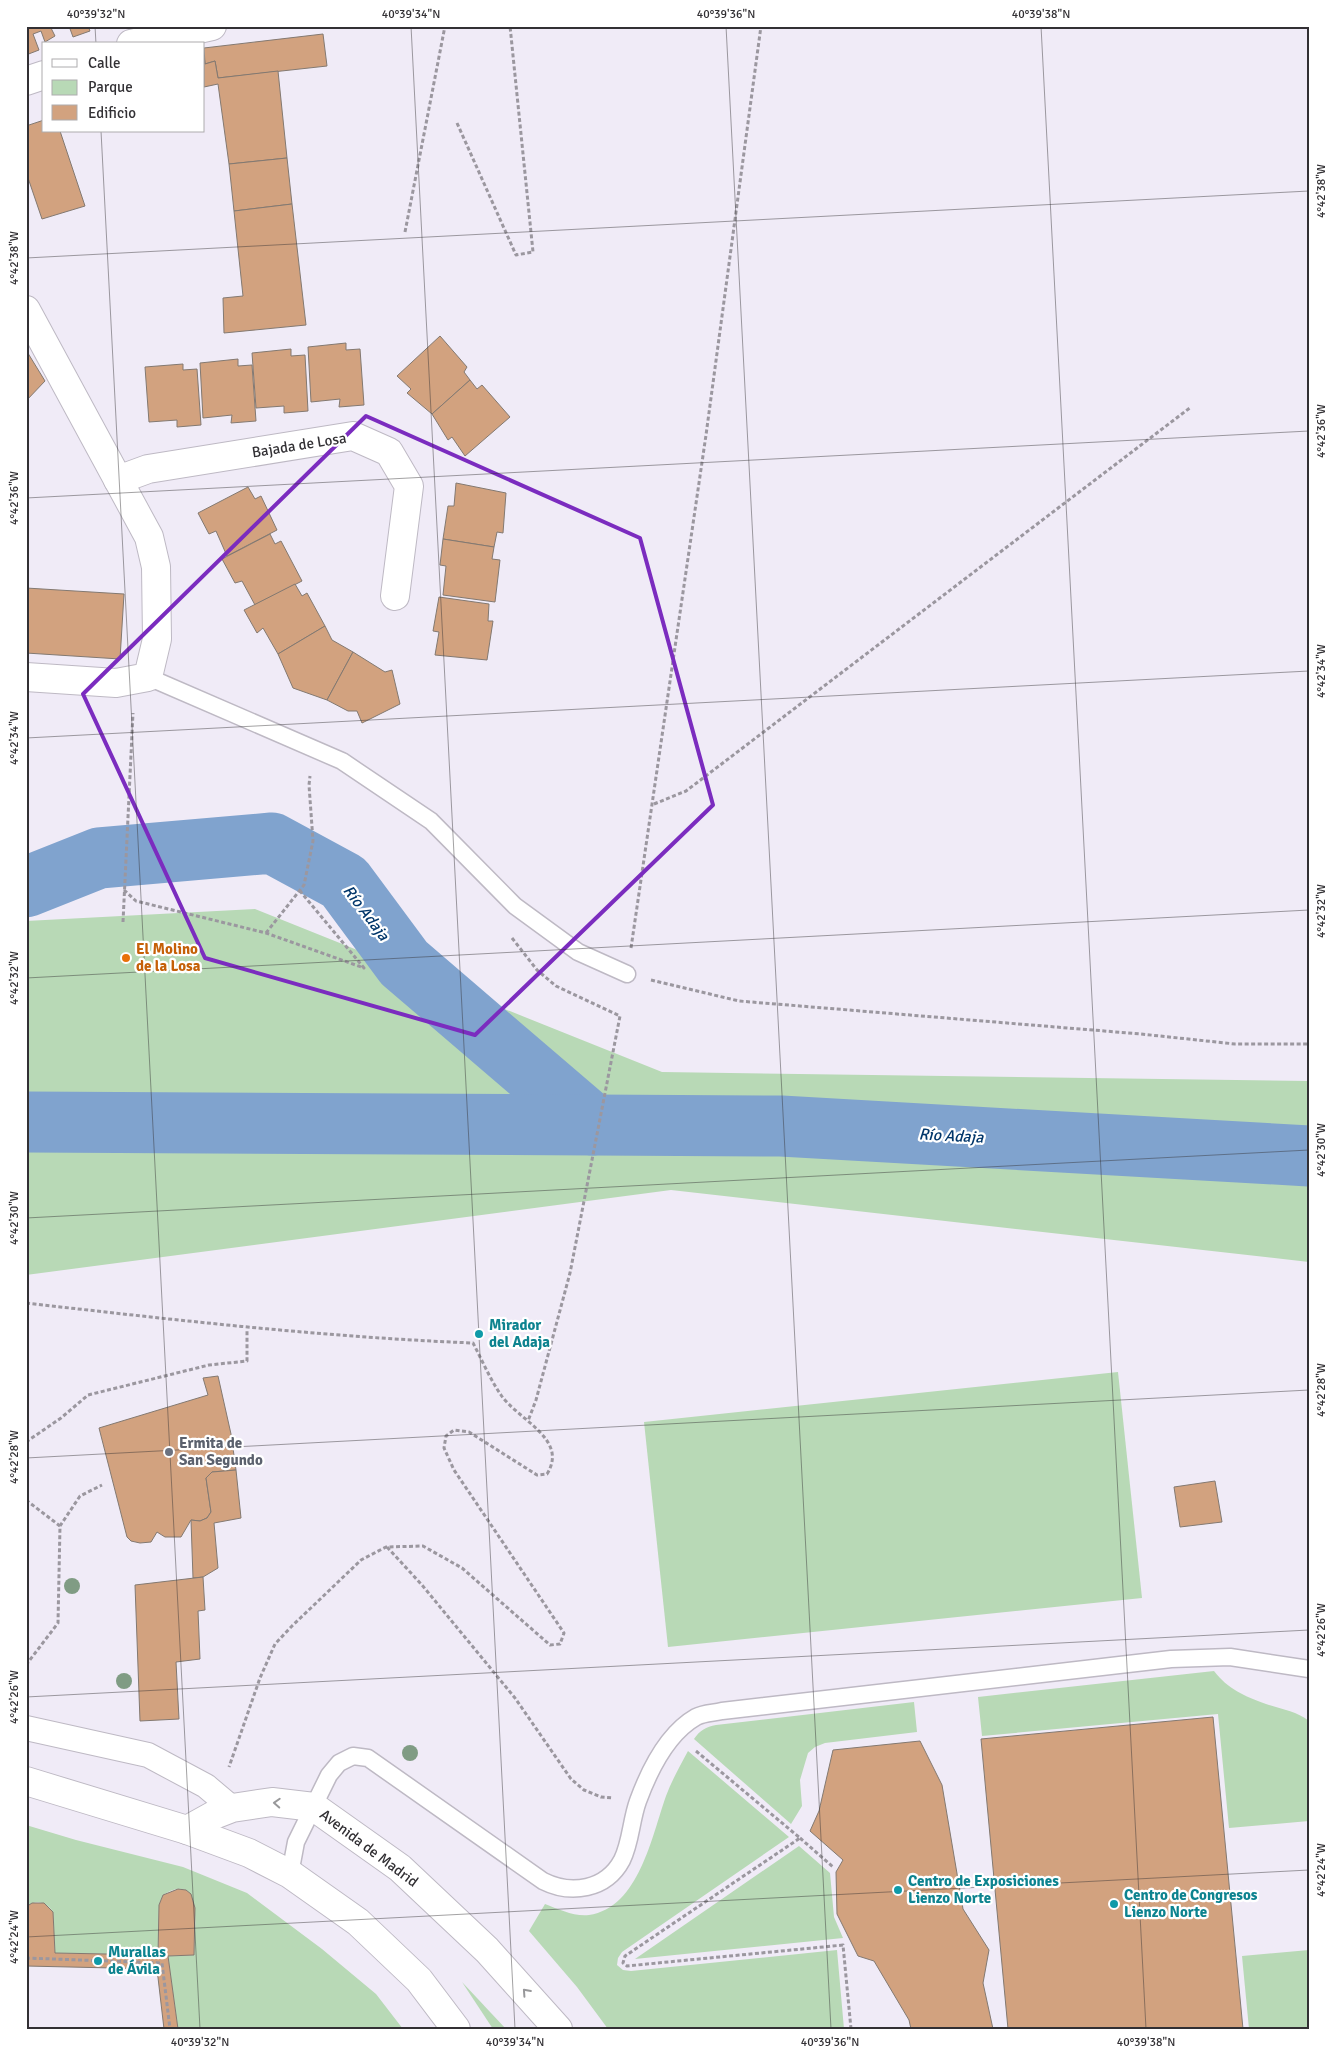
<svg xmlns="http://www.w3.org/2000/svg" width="1335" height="2055" viewBox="0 0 1335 2055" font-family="Signika,sans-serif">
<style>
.green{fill:#b8d9b6}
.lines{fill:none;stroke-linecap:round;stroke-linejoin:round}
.river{stroke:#80a3ce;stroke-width:61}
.building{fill:#d2a27f;stroke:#837971}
.service-casing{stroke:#beb9c4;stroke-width:19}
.pedestrian-casing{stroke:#beb9c4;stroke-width:26}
.minor-casing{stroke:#beb9c4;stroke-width:30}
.trunk-casing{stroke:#beb9c4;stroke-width:30}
.path{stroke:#9b979f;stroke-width:3;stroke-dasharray:4 2.5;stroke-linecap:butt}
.service{stroke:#fff;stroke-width:16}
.pedestrian{stroke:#fff;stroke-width:24}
.minor{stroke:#fff;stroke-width:28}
.trunk{stroke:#fff;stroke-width:28}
.tree{fill:#809c84}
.oneway{stroke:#98989a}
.marked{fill:none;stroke:#7b2cbf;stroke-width:4;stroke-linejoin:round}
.ticks{fill:none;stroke:#323034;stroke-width:1;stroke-opacity:0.45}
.food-dot{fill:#e8710a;stroke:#fff;stroke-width:2}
.culture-dot{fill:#0f9aa8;stroke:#fff;stroke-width:2}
.worship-dot{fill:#6b7280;stroke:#fff;stroke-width:2}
.labels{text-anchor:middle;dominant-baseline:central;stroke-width:4.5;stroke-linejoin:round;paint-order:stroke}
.street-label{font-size:15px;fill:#323034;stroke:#fff}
.food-label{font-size:15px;font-weight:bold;fill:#c56008;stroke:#fff;text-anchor:start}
.culture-label{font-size:15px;font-weight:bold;fill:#0d838f;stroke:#fff;text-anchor:start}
.worship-label{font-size:15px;font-weight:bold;fill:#5b616d;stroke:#fff;text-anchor:start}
.water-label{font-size:16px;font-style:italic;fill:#01366a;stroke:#fff}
.neatline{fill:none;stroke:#323034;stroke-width:2}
.ticks-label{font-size:12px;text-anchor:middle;fill:#323034}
</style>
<rect width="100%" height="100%" fill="#f0ebf7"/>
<g class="green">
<path d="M255,909L662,1072L1309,1081V1262L671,1190L26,1275V921Z"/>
<path d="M1118,1372L1142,1598L668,1647L644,1422Z"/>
<path d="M1214,1671C1228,1689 1244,1696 1266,1704C1281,1709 1296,1711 1309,1721V1821L1229,1828L1218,1714L982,1736L978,1697Z"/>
<path d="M914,1702L917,1732L825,1743L815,1747L808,1753L800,1780L802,1806L791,1824L694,1739C700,1730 706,1727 716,1725Z"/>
<path d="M688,1751L789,1837L622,1952L618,1958L617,1965L623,1970L631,1971L837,1950L844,2029H608L577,1987L529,1931L545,1904C558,1909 575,1917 589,1915C639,1908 652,1835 666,1796C672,1780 680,1766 688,1751Z"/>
<path d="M26,1825L76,1840L183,1867L247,1893L322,1949L376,1994L403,2029H178L168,1956L194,1955C194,1932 205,1869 163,1895L159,1905L158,1955L55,1953L53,1912C46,1901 36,1899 26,1907Z"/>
<path d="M799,1846L830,1873L834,1917L843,1938L635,1959Z"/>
<path d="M1309,1950V2029H1249L1242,1956Z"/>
<path d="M462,1982L506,2029H493Z"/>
</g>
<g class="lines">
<g class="river">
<path d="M26,887L99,858L272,843L344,882L404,963L593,1125"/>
<path d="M26,1122L781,1126L1309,1156"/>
</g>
</g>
<g class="building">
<path d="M26,26H55L51,28L55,36L45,42L41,31L33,34L39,50L26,55Z"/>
<path d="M69,26H88L90,31L73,37Z"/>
<path d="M323,34L327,66L218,78L215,61L205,64L204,48Z"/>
<path d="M204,55L205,64L215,61L218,78L278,71L287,158L229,164L218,84L204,87Z"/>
<path d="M44,120V131H60L85,206L42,219L26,172V126Z"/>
<path d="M287,158L292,204L234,211L229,164Z"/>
<path d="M292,204L306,325L224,333L223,298L243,296L234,211Z"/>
<path d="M440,336L467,367L464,372L470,380L432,414L407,393L411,389L397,376Z"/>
<path d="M346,343V350L360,349L364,405L339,407L340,399L311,402L308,347Z"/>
<path d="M291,349V356L305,355L308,411L284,413V406L256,408L252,353Z"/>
<path d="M26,350L45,381L26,401Z"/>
<path d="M238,359V366L252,365L256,421L231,423L232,415L203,418L200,363Z"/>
<path d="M183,364V370L197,369L201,425L177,427V420L149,422L145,367Z"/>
<path d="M470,380L477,389L482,385L510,417L465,456L452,437L448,440L432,414Z"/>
<path d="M456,483L506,493L503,533L497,532L494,547L443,539L448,506H454Z"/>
<path d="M248,487L255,499L261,496L277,530L227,556L216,531L209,534L198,513Z"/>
<path d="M270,534L275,544L281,541L302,581L255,605L242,581L235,583L222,559Z"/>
<path d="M443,539L494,547L492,559L500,560L495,602L443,595L446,566L440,565Z"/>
<path d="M295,584L302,596L307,593L325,626L278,654L263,628L257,633L244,610Z"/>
<path d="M26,588L124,594L120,659L26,653Z"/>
<path d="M439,597L489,604L488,621H493L487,660L435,655L439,632L433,631Z"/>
<path d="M325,626L332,640L353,652L327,700L293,688L278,654Z"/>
<path d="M353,652L385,672L392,670L400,704L362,723L357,711H348L327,700Z"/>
<path d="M218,1376L231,1434L236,1470L212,1472L206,1478L211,1512L207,1518L200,1521L191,1520L181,1537H165L157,1532L151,1542L140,1543L131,1541L127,1537L99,1428L208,1395L203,1378Z"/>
<path d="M236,1470L241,1518L214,1523L218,1568L203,1577L193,1578L191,1520L200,1521L207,1518L211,1512L206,1478L212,1472Z"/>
<path d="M1215,1481L1222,1522L1180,1527L1174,1487Z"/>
<path d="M203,1577L205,1610L198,1611L200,1659L176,1662L179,1719L140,1721L135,1585Z"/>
<path d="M1213,1717L1243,2029H1008L981,1739Z"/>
<path d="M920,1741L942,1785L963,1909L989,1950L983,1983L993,2029H911L909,2020L874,1961L858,1956L837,1914L836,1872L843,1860L810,1831L819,1811L833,1750Z"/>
<path d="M178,1889L186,1890L191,1894L195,1908L194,1955L168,1956L178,2029H164L157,1969L26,1966V1907L32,1903H44L53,1912L55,1953L158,1955L159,1905L163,1895Z"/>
</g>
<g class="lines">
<g class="service-casing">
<g id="service">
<path d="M148,677L342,761L431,821L515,906L578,952L627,974"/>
<path d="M290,1874L296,1842L329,1775L339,1763L353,1756L368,1758L543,1881C571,1895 606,1890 622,1860C631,1842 631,1820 638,1801C649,1771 668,1733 696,1717C703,1713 714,1713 722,1711L1171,1659L1230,1657L1309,1669"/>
</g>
</g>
<g class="pedestrian-casing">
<path id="pedestrian" d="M26,1728L148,1755L206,1786L232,1808"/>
</g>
<g class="minor-casing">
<g id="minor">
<path d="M131,44L212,26"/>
<path d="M26,81L44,75"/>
<path d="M26,310L149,537L156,567L157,639L148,677L116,683L26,677"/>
<path d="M118,480L148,469L353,436L389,452L409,486L395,596"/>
<path d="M187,1830L214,1815L232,1808L272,1802L314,1807L400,1868L487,1950L558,2029"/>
</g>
</g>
<g class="trunk-casing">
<path id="trunk" d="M26,1781L187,1830L249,1853L290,1874L358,1922L419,1980L456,2029"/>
</g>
<g class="path">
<path d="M457,123L516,255L533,252L510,26"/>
<path d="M405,232L445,26"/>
<path d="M654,804L686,791L1191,407"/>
<path d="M124,890L136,901L266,933L364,968L300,891"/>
<path d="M123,922L133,713"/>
<path d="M266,933L304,885L313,841L309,785L310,776"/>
<path d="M512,938L537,970L556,986L620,1016L570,1273L536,1400L528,1421"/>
<path d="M631,948L706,435L761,26"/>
<path d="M651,980L739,1001L1141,1034L1235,1044H1309"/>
<path d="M26,1303C175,1320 323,1337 473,1343C482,1360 490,1379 501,1395C518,1420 569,1439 547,1474L537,1475L469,1432L454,1430L446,1436L444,1448L454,1470L564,1633L560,1644L550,1645L462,1568L423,1546L386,1547L361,1560L292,1626L275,1644L260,1678L229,1767"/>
<path d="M26,1442L61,1418L88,1395L209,1365L247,1361V1329"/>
<path d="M26,1500L60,1526"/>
<path d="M387,1547L422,1585L515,1698L571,1779L584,1790L601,1797L613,1798"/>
<path d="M26,1665L58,1623L60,1526L80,1496L102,1485"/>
<path d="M696,1751L800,1838L625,1956L623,1963L627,1966L843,1945L851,2029"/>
<path d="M800,1838L833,1867"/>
<path d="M26,1958L162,1963L170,2029"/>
</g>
<use href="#service" class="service"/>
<use href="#pedestrian" class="pedestrian"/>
<use href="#minor" class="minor"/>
<use href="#trunk" class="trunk"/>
</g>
<g class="tree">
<circle cx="72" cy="1586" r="8"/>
<circle cx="124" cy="1681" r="8"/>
<circle cx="410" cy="1753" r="8"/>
</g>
<defs><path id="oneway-chevron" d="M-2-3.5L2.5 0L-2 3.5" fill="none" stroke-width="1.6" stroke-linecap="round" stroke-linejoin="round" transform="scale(1.25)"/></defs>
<g class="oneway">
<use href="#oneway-chevron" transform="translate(277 1803) rotate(-177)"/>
<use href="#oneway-chevron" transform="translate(526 1992) rotate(-132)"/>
</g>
<path class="marked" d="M366,416L640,538L713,805L475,1035L205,958L83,694Z"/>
<path class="ticks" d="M95,26L96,44M411,26L515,2029M726,26L831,2029M1041,26L1146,2029M101,131L200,2029M26,258L1309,191M26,498L1309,431M26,738L1309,671M26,978L1309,910M26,1218L1309,1150M26,1458L1309,1390M26,1697L1309,1630M26,1937L1309,1870"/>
<circle class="food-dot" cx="126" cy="958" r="5"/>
<g class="culture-dot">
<circle cx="479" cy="1334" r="5"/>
<circle cx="898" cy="1890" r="5"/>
<circle cx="1114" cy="1904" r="5"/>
<circle cx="98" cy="1961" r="5"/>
</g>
<circle class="worship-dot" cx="169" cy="1452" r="5"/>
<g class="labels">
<g class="street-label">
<text transform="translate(299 445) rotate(-9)">Bajada de Losa</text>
<text transform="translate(369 1848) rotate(37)">Avenida de Madrid</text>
</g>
<g class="food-label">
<text x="136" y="949">El Molino<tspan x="136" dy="17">de la Losa</tspan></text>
</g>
<g class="culture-label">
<text x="489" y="1325">Mirador<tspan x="489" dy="17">del Adaja</tspan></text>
<text x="908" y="1881">Centro de Exposiciones<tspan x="908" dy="17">Lienzo Norte</tspan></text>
<text x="1124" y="1895">Centro de Congresos<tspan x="1124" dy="17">Lienzo Norte</tspan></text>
<text x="108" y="1952">Murallas<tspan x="108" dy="17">de Ávila</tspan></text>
</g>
<g class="worship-label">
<text x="179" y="1443">Ermita de<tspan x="179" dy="17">San Segundo</tspan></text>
</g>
<g class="water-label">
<text transform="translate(366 913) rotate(53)">Río Adaja</text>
<text transform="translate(951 1136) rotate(3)">Río Adaja</text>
</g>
</g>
<rect width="1335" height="2055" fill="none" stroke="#ffffff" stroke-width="55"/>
<rect x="42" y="42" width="162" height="90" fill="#ffffff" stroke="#adacae"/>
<rect x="52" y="59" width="25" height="8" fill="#ffffff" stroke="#adacae"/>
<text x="88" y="68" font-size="15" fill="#323034">Calle</text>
<rect x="52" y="80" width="25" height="15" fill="#b8d9b6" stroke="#adacae"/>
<text x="88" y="92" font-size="15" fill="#323034">Parque</text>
<rect x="52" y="105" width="25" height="15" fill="#d2a27f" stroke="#adacae"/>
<text x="88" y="118" font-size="15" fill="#323034">Edificio</text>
<rect x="28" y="28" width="1280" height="2000" class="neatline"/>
<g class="ticks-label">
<text x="96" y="18">40°39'32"N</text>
<text x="411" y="18">40°39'34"N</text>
<text x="726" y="18">40°39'36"N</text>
<text x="1041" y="18">40°39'38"N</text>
<text transform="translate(1321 191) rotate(-90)" y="4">4°42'38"W</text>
<text transform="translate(14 258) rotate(-90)" y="4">4°42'38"W</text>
<text transform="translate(1321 431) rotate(-90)" y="4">4°42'36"W</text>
<text transform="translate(14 498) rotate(-90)" y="4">4°42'36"W</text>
<text transform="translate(1321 671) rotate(-90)" y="4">4°42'34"W</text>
<text transform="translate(14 738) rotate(-90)" y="4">4°42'34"W</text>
<text transform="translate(1321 911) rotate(-90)" y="4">4°42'32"W</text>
<text transform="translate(14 978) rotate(-90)" y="4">4°42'32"W</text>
<text transform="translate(1321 1150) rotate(-90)" y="4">4°42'30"W</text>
<text transform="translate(14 1218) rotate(-90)" y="4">4°42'30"W</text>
<text transform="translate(1321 1390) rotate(-90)" y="4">4°42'28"W</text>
<text transform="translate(14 1457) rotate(-90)" y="4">4°42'28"W</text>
<text transform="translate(1321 1630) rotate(-90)" y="4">4°42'26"W</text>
<text transform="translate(14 1697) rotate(-90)" y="4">4°42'26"W</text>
<text transform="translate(1321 1870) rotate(-90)" y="4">4°42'24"W</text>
<text transform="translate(14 1937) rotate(-90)" y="4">4°42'24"W</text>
<text x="200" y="2046">40°39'32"N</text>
<text x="515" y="2046">40°39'34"N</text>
<text x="830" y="2046">40°39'36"N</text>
<text x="1146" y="2046">40°39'38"N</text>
</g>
</svg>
